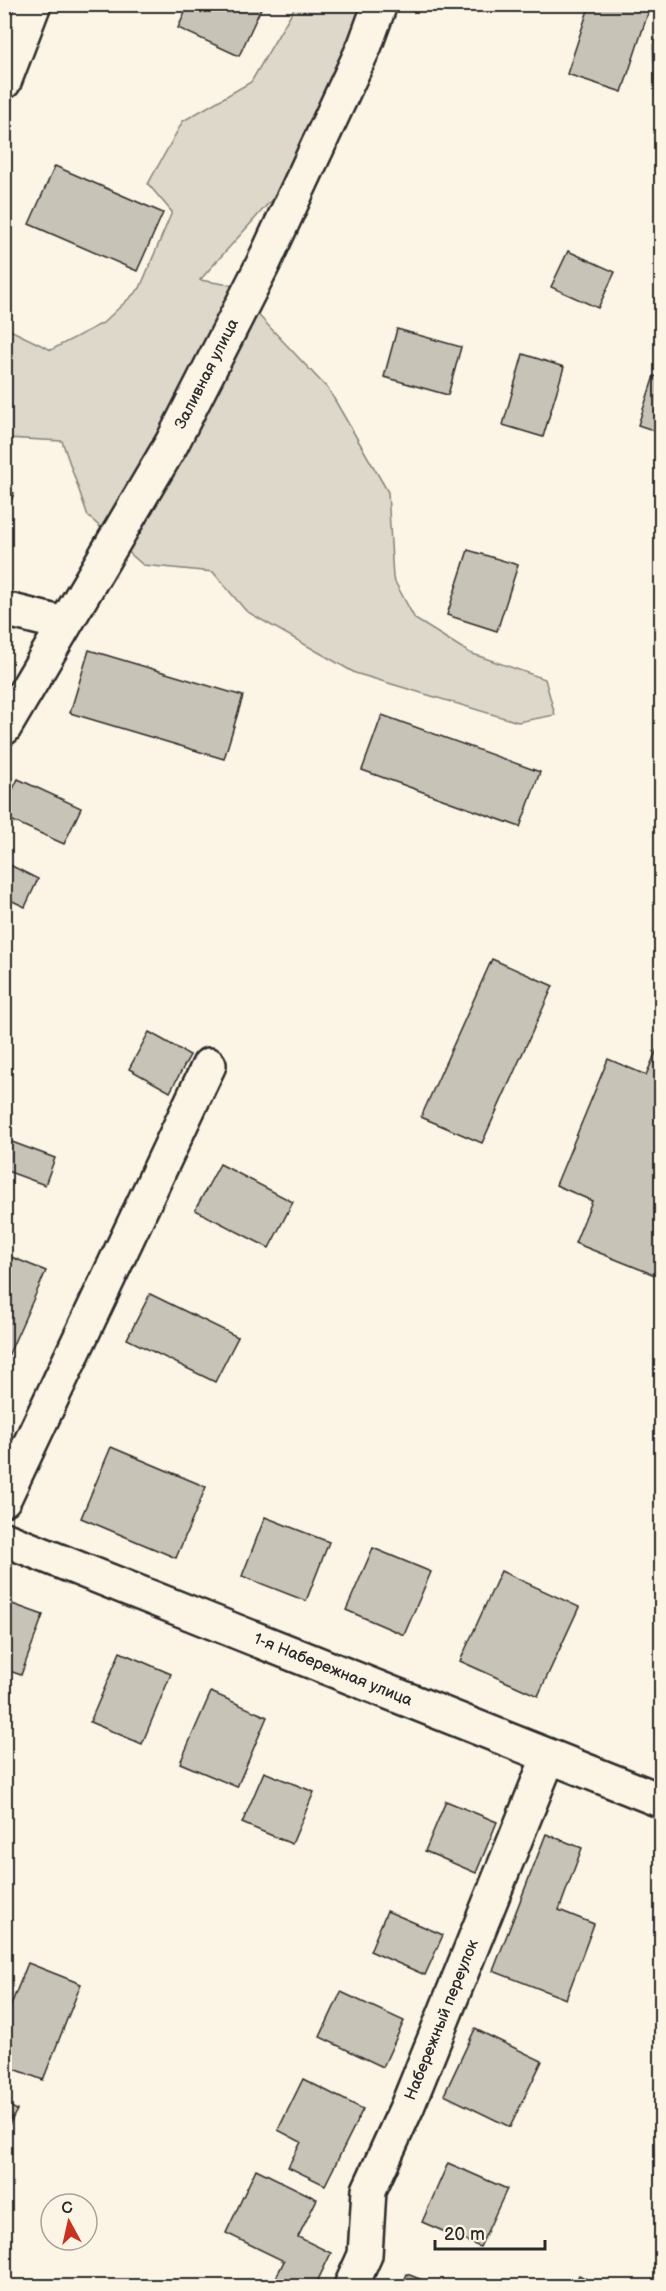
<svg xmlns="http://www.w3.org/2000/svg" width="666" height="2291" viewBox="0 0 666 2291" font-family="'Balsamiq Sans',sans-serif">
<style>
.green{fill:#ded8ca;stroke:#84827a;stroke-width:1.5}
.building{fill:#c8c3b7;stroke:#2b2b2b;stroke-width:1.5}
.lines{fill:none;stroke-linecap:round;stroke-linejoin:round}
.minor-casing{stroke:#2b2b2b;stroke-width:38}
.minor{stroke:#fcf5e5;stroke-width:33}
.labels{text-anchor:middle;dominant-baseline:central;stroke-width:4.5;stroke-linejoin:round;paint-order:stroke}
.street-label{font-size:16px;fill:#2b2b2b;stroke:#fcf5e5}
</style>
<rect width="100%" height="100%" fill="#fcf5e5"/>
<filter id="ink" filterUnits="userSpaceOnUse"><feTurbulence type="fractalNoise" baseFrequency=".0167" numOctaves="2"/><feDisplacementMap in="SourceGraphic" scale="12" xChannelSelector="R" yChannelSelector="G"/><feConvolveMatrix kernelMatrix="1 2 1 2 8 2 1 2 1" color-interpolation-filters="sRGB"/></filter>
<g filter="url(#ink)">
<g class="green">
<path d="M296,5H376L318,148L200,280L230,285L329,390L388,492L393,578L415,619L470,653L545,679L555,715L518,722L355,673L246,611L213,572L143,565L88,516L62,441L5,438L4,327L51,350L103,323L140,288L172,212L148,184L183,121L251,82Z"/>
<path d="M661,22L662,119H661L656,109L653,45Z"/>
</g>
<g class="building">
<path d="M4,4H20L13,23L4,19Z"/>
<path d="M189,4H263L239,56L178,28Z"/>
<path d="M590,4H651L622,92L567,74Z"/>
<path d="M55,166L163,213L137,271L29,224Z"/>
<path d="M568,251L615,272L598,308L551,287Z"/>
<path d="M397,329L461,347L448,395L384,377Z"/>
<path d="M523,354L564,367L543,437L503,425Z"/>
<path d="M654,376L662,378V433L638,425Z"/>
<path d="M4,490L14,493L4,522Z"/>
<path d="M468,550L518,565L497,631L447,615Z"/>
<path d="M89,650L243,696L224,759L70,713Z"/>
<path d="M382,715L540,772L520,827L362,770Z"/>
<path d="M18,779L81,808L64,844L4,817V807Z"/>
<path d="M4,862L38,879L25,907L4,897Z"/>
<path d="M492,959L553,986L482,1143L421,1117Z"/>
<path d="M149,1032L190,1055L170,1092L129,1069Z"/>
<path d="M662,1038V1278L575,1243L592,1201L556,1185L608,1059L646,1075Z"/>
<path d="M4,1139L55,1158L45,1185L4,1170Z"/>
<path d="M220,1164L293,1202L269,1248L195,1210Z"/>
<path d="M4,1254L46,1271L4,1365Z"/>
<path d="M150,1294L238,1337L215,1382L127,1339Z"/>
<path d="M111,1447L206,1487L176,1558L81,1518Z"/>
<path d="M265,1517L329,1542L306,1601L242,1576Z"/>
<path d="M373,1548L431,1572L404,1635L346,1610Z"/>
<path d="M501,1571L579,1607L538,1696L460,1661Z"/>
<path d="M4,1601L43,1615L21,1675L4,1669Z"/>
<path d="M120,1652L171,1674L142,1744L90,1722Z"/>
<path d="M211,1692L267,1717L237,1787L180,1763Z"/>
<path d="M264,1772L314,1792L292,1844L242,1823Z"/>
<path d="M446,1801L497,1822L476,1873L425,1851Z"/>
<path d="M546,1834L582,1848L559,1910L594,1924L566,1999L493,1971Z"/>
<path d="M387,1911L443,1935L425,1975L370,1951Z"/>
<path d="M28,1963L81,1984L43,2080L4,2065V2022Z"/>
<path d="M341,1992L404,2021L383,2067L320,2037Z"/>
<path d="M475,2029L542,2061L510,2127L444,2095Z"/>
<path d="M303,2079L363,2109L325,2185L288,2167L301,2142L278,2130Z"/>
<path d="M4,2103L17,2110L4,2134Z"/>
<path d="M448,2163L507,2189L480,2247L422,2222Z"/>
<path d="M256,2169L317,2199L298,2237L331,2253L315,2286H277L273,2284L284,2261L226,2233Z"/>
<path d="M407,2274L438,2286H402Z"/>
<path d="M579,2275L599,2286H573Z"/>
</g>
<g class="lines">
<g class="minor-casing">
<g id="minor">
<path d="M4,82L34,4"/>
<path d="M4,609L64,624"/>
<path d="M4,728L172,443L263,264L365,45L380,4"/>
<path d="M4,1499L209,1065"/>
<path d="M4,1539L662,1801"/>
<path d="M351,2286L365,2255L369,2190L407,2107L549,1756"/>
</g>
</g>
<use href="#minor" class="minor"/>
</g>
</g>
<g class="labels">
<g class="street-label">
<text transform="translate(207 374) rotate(-63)">Заливная улица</text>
<text transform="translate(333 1670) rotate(22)">1-я Набережная улица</text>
<text transform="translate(442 2020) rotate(-68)">Набережный переулок</text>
</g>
</g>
<rect width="666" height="2291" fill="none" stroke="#fcf5e5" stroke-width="24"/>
<rect x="12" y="12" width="642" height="2267" fill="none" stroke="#2b2b2b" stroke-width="2" filter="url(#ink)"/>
<g transform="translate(69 2222) rotate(352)"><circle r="28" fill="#fcf5e5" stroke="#a8a49b" stroke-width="1.5"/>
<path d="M0-4.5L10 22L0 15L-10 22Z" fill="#c8321e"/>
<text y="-9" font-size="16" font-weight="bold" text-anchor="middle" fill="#2b2b2b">С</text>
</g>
<path d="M435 2240v9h110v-9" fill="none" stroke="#2b2b2b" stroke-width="3"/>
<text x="444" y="2240" font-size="18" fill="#2b2b2b" stroke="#fcf5e5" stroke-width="4.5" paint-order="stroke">20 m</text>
</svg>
